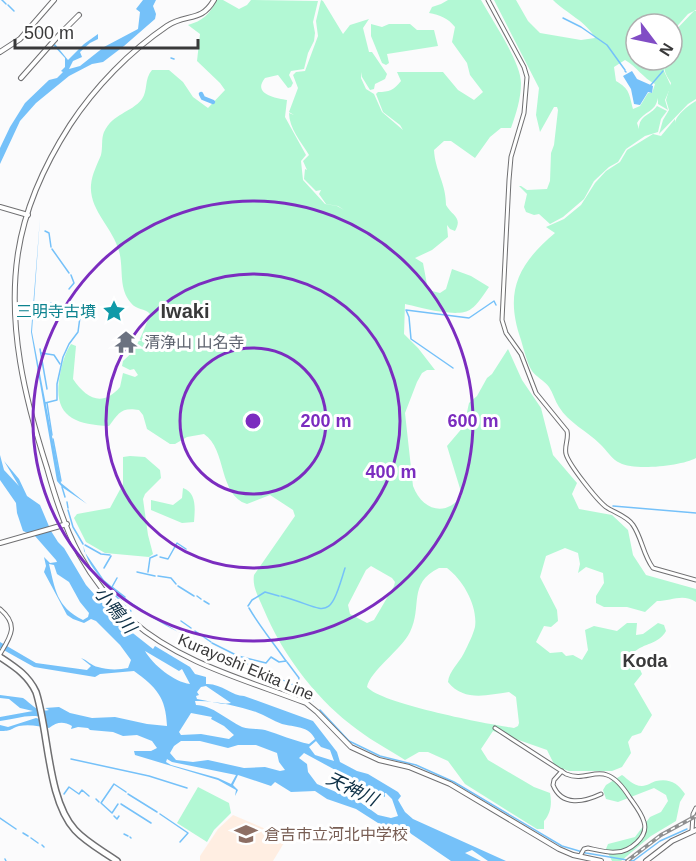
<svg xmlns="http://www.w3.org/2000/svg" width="696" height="861" viewBox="0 0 696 861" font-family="Arial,'Noto Sans JP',sans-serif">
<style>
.education{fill:#ffeee2}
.green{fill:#b2f8d4;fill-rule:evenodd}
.water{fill:#75c1f9;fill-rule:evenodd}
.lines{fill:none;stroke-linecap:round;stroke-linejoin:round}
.stream{stroke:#75c1f9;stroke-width:1.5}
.river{stroke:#75c1f9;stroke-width:4.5}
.tertiary-casing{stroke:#6f6f71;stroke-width:5}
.secondary-casing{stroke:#6f6f71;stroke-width:6}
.trunk-casing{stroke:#6f6f71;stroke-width:8}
.tertiary{stroke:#fff;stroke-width:3}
.secondary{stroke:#fff;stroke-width:4}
.trunk{stroke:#fff;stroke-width:5}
.rail-casing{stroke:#8f8f90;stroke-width:4}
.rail{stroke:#fff;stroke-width:1.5;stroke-dasharray:4.5;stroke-linecap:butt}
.ring{fill:none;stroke:#7b2cbf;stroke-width:3}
.labels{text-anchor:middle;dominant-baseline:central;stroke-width:6;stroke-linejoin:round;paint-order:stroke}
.culture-label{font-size:16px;fill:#0d838f;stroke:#fff;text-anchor:end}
.worship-label{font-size:16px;fill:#5b616d;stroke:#fff;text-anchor:start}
.street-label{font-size:16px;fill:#39393a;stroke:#fff}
.education-label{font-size:16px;fill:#785e54;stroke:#fff;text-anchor:start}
.water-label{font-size:18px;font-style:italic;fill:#0e3046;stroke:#fff}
.neighbourhood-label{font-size:18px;font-weight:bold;fill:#39393a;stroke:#fff}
.quarter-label{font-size:20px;font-weight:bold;fill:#39393a;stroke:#fff}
.centre{fill:#7b2cbf;stroke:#fff;stroke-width:3}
.ring-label{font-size:18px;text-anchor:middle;font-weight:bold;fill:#7b2cbf;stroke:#fff;stroke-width:6;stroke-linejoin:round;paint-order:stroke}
</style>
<rect width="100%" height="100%" fill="#fbfbfc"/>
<path class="education" d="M233,815L287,838L273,861H200V856L218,829Z"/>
<g class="green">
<path d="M216,0H223L239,9L247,5L251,0L318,1L313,22L315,33L314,41L308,53L304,69L291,71L289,75L293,83L291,87L288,88L278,75L265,78C252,94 275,98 287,100L285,117L306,155L301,161L303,180L325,204L337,206L344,210L338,206L326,204L319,194L321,190L316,191L304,179L305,169L307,170L303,161L309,155C301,142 289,128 289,113L294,115L289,112L298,88L293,75L296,72L305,71L318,36L316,21L321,0L323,1L343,34L350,25L369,19L363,28L369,52H372L387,74L385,79L375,84L374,89L370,90L362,77V72L361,78L366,89L374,94L382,112L403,130L400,125L383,112L376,94L378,92C389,92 394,90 401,81L397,72H443L458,90L474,100L483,92L470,75L467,63L452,42L455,27C448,18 440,15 429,13L432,7L441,4L448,0H481C492,20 521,62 521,83C521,99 516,114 511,128H501L490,137L475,158L451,141H444L434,150C435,171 446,183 446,205C452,216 463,217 455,231L450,229L447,225L448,237L432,250L415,258L423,263L428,290L440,293L446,289L452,269L471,276L489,287C484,294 478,304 471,309C459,319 419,307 405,304L404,334L418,348L435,370H427L422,373L417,382L405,413L413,486C422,510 446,518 462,495L447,446L464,426L469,403L477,396L487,378L492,374L508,349L522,380L541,408L553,455L577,483L572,494L579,509L612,515L628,530L633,555L646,575L696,589V602C683,593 671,601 657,601L645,612L627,607H604L596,603V596L604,583L603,573L586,567L578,573L580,564L578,553L565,548L546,556L540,577L557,610L558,621L551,627L544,626L536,642L550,653L562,652L566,656L573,655L582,660L588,650L585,630L594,626L617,631L627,623H637L636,635L643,634L658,623L664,625L666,631C658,645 645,642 633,653L642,674L634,684L652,715L641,733L632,736L628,742L631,753L622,767L612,771H569L555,766L547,750L493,731L481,749L488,760L534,787L550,793C552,803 551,813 544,821V829H537L465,784L448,761L428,752H419L405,760C386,748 367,738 350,724C313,695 282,653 264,610C259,598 252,587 254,575L295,516L293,510L270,495L247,504C218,495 227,449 204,434L187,437L175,444H170L147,429L143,415L139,410C121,407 119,413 109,426C73,425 52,415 60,375C62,364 65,353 71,344L76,346L73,379C86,398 102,408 120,387L123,373L135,377L138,375L134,369L130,370L122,366L123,361C138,349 143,332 150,314C145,308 136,310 131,303C118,288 124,269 119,251C113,228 89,210 91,185C92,174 97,165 101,155C103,147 101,139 104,132C113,113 131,113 142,99C148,91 144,79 152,70H169L183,82L193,97L208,108L225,90L220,83L197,61L200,34L188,25C202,21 211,14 216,0ZM371,566L392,578L395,582L394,586L374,620L367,623L350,614L348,605L366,570ZM439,568H447C463,580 478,606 475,627C473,635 468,645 464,653C459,663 449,671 448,682C464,702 487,695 509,692L516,697L519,723L518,726L514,728C487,724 382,704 367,687C370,671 401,650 410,632C423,606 407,584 439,568Z"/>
<path d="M494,0H516L528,21L540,33L581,40L595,38C587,22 566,13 553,0H696V10L688,14L672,32V24H636V60H666L664,71L671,86L665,100L668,110L658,104V98C655,113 645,110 637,123L639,129C639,115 650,116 657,106L667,111L661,119L658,132L645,136L626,149L618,162L609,167L594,181L584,199L563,217L550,224L539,214L534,215L526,212L524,207L527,194L519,186H521L527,190L547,189L550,181L551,153L554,145L558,110L557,107H554L540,132L536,115L539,88ZM625,60C637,67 643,78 655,84L652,93H648L640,106L633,109C629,94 630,89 616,81L614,67Z"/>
<path d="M694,11H696V99L688,104L659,134L663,120L669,110L666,100L671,83C667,76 661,69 667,60H672L674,52L672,34Z"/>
<path d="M371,24L382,27L389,24H410L417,30H434L438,46L387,54L389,63L386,65L382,63L371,36Z"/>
<path d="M696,101V458C682,466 634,471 620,463C612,460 606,449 600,444C587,431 569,423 559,407C555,401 553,393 549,387C544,380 536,377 532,371C527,363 524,350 521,340C504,292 518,264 555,233L546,227L564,219L581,205L595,183L606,171L620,162L627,150L653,134L661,136L675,119V123C676,115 689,105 696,101Z"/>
<path d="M130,456L145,457L160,470L161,478L145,494L143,499L148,535L153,554L149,557L105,553L86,542L74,518L77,514L110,508L123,484V457Z"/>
<path d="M183,488C197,493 195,509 194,522L182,523L151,510V500L173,505L182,498Z"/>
<path d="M622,775C628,779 633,786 642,786C647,786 652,782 656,781C669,778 678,783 685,794L680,802L676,821L651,836L621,861H612L606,849L608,844L635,837L650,817L661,812L668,801L666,795L654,788L618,802L606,799L603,790L606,785Z"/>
<path d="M198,787L229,803L231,813L214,830L207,842L177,823Z"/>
</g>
<g class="water">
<path d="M143,0H156L153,6L156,14L155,19L124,46L103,62L92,64L69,76L36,103L20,121L0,164V148L10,127L25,103L49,80L57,78L63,72L61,71L65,67V58L53,45L55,44L68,60L84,44L98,34V39L90,43L80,52L82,57L73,61L69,69L80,66L104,47L138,29L140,12L136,9Z"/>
<path d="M632,71L637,79L653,86L652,93L648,92L640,105L634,104L631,89L623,76Z"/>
<path d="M40,218L32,332L61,483L87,504L62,487L57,481L31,332Z"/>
<path d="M0,455L4,470L19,486L4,461L19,479L27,496L40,505L51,531L58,542L64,548L86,585L120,623L153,649L155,646L190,667L195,674L206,677V684C221,683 232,696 244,696L313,721L337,752L340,762L357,771L368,774L398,792L401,796L398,800L405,812L413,819L506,861H488L472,850L465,853L481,861H451L407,831L378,823L356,809L327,799L315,791L291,792L275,782L271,786L238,775L233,785L238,790L235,796L236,790L218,780L135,755L134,751H151L157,748L152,741L137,735L123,736L113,732L90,730L88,728L78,727L71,729L72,726C63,721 57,722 49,728C39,726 29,724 19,726C10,729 12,731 0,731V725L8,727L36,718L46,721V718C28,713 18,719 0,721V717L33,711L20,708L9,699L0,698V695L23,698C32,704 37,713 49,710L45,708L59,707L70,713L92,718L115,717L147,724L167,726C166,697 156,687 134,671L100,674L95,677L34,667L0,648V642L36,663L87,670L91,666L81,658C87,660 92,666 98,667C107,670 119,670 128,668L131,660L120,645L96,621L91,619L84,623L73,619L67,615L44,572L46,566L44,557L50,563L57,562L56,560L35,536L23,531L17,513L16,503L0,480ZM49,564L54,565L57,574L69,582L80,602L89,613L88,617L83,620C56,607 55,588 49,564ZM145,651L179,671L182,669L190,684C174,682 153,665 145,651ZM206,686L231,703L223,704L197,699L196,696L199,695L197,692L201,687ZM195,701C214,700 238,706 256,712C265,715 273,721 282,724C294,727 309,726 315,739L309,744C294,741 279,734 265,730C257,728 250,730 242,727C227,720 212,705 196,705ZM191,713L212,717L211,719L224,726L234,735L229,739L201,734L181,735L179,732ZM181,741H200L228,748L238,745H256L277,753L279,762L285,770L280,771L265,767L244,768L208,760L193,762L176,760L170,753L174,746ZM316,741L321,747L330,750L334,761L315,755L309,747ZM304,753L385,797V793H386L392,799L398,816L391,818L378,815L360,802L317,784L308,772L307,764L299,758ZM167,759L172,762L236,775L231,784L218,778L171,765L166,762Z"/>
<path d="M83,540L84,551L104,580L129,601L178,632L295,685L304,690L314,702L298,688C279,679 260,670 240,661C197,642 84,594 83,540Z"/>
</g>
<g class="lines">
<g class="stream">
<path d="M2,0L6,4"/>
<path d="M8,5L14,11"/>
<path d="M563,18L581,27L607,45L625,70"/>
<path d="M34,27L46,37"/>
<path d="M171,58L174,59"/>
<path d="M625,71L626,72"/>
<path d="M650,86L663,71"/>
<path d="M45,231L49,233L51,247"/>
<path d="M52,249L69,273"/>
<path d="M69,289L74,283L71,275"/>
<path d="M40,303L49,306L51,303"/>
<path d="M53,304L78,316"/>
<path d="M40,349L47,389"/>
<path d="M41,353L54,355L60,364"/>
<path d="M453,368L411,339L409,317L406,310L469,318L494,301L496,305"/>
<path d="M45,403L57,400V384L63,357L69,344L78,332L82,302"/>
<path d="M47,403L52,435"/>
<path d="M53,439L61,481"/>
<path d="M62,487L65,497"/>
<path d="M67,502L68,508"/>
<path d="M613,506L696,513"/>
<path d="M68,510L73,527L83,544"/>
<path d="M85,545L101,554L110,555"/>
<path d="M160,557L168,559L177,543L186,549"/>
<path d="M104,568L111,556"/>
<path d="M137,572L155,576"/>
<path d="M148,572L150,558L157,555"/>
<path d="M158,576L171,578L176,584"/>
<path d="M117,578L112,587L125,597"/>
<path d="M178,586L194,596"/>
<path d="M113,593L121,601"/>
<path d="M197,596L201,599"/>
<path d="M281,596C328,609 328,625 345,568"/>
<path d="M204,601L209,604"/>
<path d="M122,603L126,607"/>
<path d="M248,606L252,600L265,592L279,596"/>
<path d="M127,608L131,611"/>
<path d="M249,608C260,627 273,642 286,661"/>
<path d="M181,621L191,628"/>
<path d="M195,631L211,642"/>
<path d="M212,643L238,656L266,663L271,657L279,662L286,661"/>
<path d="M287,662L299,678L297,685"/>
<path d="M320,710L349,741L380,756L416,765L454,782L562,846L586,853L633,861L660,841L687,829"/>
<path d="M71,759L149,776L187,788"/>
<path d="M64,794L69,787L79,794L82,790L89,796"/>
<path d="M128,794L157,812"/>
<path d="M96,799L99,802"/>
<path d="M118,804L112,813L101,803L114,784L126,792"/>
<path d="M121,804L151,823"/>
<path d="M160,814L188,833L180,842"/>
<path d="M114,816L117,819L119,816"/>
<path d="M0,818L16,829"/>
<path d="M23,833L28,836"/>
<path d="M124,834L128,836"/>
<path d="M130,837L131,838"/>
<path d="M31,838L38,843"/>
<path d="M42,845L44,847"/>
<path d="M5,859L6,861"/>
</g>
<path class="river" d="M201,94L203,98L213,102"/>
<g class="tertiary-casing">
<g id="tertiary">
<path d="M488,0L524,67L527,77L524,113L511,157L509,180L502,320L506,333L521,354L536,393L567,431C569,439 564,446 566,454C569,465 597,500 606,507C615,513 627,516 633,525C642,538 643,555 653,568L696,580"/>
<path d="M0,609C19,625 11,636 0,654"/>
<path d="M495,728L566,774C583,781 594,770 607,775C616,778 625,790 630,798C635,805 642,814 644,822C649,837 629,852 616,852C607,853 597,850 588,848L584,849L580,856"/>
<path d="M562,771L554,780L553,785C562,807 584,802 601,794"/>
<path d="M692,831L693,814L696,808"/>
</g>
</g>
<g class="secondary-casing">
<g id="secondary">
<path d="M214,0C201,23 186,13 167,26C130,51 95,87 70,125C45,164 25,207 18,253C7,326 25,399 47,468C55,497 65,528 79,554C93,579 110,601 131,620C180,663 246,680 306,703L317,712L351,747L379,760L409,767L450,784L559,849L573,855L601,861"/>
<path d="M0,52L20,39L54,0"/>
<path d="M21,78L59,35L79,15"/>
<path d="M0,207L28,215"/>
<path d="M0,543L67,524"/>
<path d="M646,861L672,841L696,830"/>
</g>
</g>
<g class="trunk-casing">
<path id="trunk" d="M0,657C15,667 28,675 36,692C49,732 47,799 75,830C87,843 103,851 117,861"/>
</g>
<use href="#tertiary" class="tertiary"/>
<use href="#secondary" class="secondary"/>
<use href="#trunk" class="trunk"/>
<g class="rail-casing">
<path id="rail" d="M627,861L661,835L696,816"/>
</g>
<use href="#rail" class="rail"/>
</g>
<g class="ring">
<circle cx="253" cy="421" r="73"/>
<circle cx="253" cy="421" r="147"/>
<circle cx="253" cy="421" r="220"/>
</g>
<defs>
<g id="sight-bare" transform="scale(1.8)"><path d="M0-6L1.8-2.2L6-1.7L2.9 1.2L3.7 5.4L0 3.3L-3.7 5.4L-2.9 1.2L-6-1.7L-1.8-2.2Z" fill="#0f9aa8" stroke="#fff" stroke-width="2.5" paint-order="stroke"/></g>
<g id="temple-bare" transform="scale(1.8)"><path d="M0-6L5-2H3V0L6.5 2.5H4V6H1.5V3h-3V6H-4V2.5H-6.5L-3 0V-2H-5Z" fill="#6b7280" stroke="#fff" stroke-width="2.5" paint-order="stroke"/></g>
<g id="school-bare" transform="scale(1.8)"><path d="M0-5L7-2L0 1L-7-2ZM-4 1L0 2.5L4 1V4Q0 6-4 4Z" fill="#8d6e63" stroke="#fff" stroke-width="2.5" paint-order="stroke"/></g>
</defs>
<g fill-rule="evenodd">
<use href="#sight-bare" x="114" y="311"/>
<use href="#temple-bare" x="126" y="342"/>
<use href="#school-bare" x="246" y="834"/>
</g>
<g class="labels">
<g class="culture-label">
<text x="96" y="311">三明寺古墳</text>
</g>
<g class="worship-label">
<text x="144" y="342">清浄山 山名寺</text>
</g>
<g class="street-label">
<text transform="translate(246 667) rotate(23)">Kurayoshi Ekita Line</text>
</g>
<g class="education-label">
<text x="264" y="834">倉吉市立河北中学校</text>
</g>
<g class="water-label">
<text transform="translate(115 610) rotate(51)">小鴨川</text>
<text transform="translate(352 789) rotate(26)">天神川</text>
</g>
<g class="neighbourhood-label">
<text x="645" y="661">Koda</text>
</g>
<g class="quarter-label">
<text x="185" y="311">Iwaki</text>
</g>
</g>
<circle cx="253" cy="421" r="9" class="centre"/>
<g class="ring-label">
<text x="326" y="427">200 m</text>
<text x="473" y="427">600 m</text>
<text x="391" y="478">400 m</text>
</g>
<g transform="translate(654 42) rotate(122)"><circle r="28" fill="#ffffff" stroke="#b0b0b0" stroke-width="1.5"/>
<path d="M0-4.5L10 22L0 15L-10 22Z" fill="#814dc5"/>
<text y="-9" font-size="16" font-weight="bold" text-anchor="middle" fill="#39393a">N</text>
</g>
<path d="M15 39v9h183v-9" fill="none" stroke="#39393a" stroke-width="3"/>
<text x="24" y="39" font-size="18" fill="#39393a" stroke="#ffffff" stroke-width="4.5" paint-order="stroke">500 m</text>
</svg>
